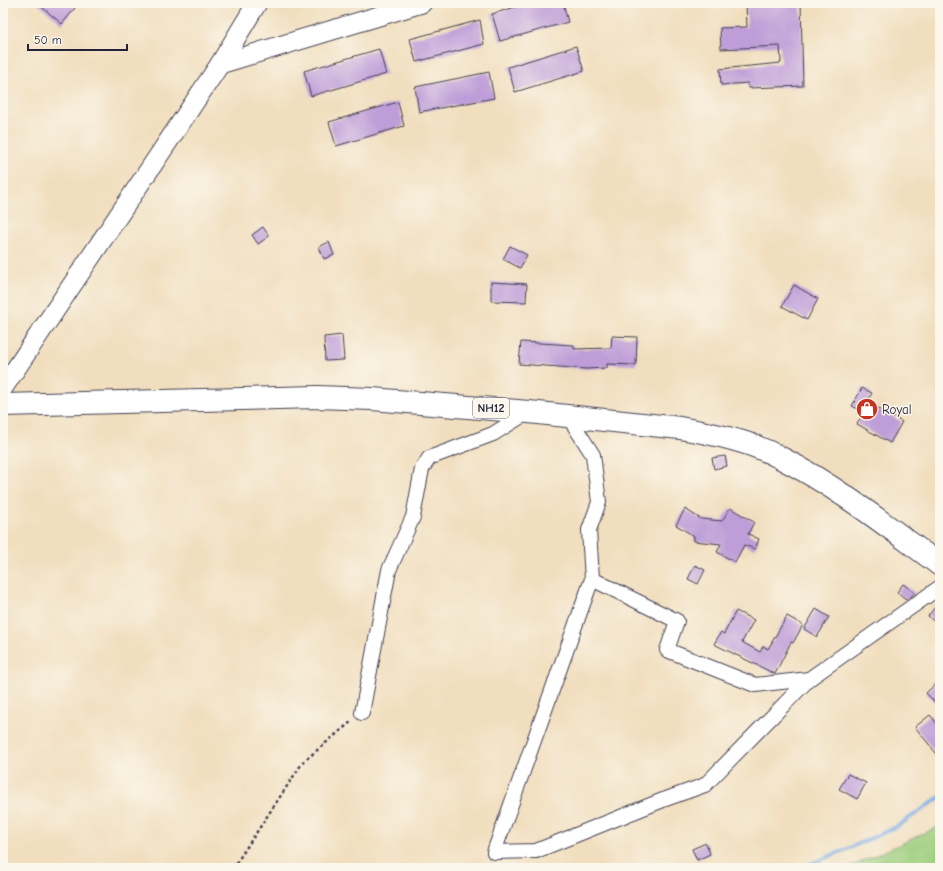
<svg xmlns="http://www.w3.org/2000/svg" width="943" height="871" viewBox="0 0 943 871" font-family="'Comic Neue',sans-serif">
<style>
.green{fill:#9dce7e;stroke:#60785c}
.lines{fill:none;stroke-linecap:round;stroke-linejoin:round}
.stream{stroke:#75a7e1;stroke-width:4}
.building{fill:#be9dd8}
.street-casing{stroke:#413e4f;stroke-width:16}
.secondary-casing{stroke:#413e4f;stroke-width:21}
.highway-casing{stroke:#413e4f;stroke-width:24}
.path{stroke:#413e4f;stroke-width:2.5;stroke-dasharray:3 3;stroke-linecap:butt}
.street{stroke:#fff;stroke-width:14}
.secondary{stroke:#fff;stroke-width:19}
.highway{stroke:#fff;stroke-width:22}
.labels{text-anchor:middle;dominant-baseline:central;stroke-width:3;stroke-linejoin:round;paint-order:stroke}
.shield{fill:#fbf7ec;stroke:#636270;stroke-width:1}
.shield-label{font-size:12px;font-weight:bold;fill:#22223b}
.poi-label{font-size:13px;fill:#22223b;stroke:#fbf7ec;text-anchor:start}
</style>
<rect width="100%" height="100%" fill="#fbf7ec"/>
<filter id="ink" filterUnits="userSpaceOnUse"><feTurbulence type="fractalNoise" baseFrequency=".025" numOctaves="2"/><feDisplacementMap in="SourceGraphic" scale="8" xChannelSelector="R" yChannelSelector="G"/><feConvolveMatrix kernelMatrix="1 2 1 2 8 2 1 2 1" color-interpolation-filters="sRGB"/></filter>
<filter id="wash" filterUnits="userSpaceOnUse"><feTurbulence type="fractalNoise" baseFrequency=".012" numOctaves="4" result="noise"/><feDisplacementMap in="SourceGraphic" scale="16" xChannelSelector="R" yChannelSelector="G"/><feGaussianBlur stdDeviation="0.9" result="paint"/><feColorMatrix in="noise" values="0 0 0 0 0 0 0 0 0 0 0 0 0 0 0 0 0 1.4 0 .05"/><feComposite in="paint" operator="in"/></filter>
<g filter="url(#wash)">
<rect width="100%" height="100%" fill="#f1debe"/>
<path class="green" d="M940,826V868H848Z"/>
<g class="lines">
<path class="stream" d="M800,868L843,851L898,826L940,797"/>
</g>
<g id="blocks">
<g class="building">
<path d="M37,3H68L75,8L62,24Z"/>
<path d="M529,3H563L568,22L500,41L492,14Z"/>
<path d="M746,3H801L803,86L749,88L748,83L721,85L720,69L781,63L780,46L721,49L720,28L747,27Z"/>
<path d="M480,20L484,44L416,62L410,39Z"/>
<path d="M576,46L584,71L515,92L508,67Z"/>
<path d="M379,49L386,74L311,96L304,71Z"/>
<path d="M489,72L494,98L419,112L415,87Z"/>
<path d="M398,102L404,126L336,146L329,122Z"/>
<path d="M263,227L269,236L258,244L252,235Z"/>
<path d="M329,242L334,255L324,259L319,247Z"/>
<path d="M510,246L527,255L520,268L503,259Z"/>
<path d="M491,282L527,284L526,302L491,301Z"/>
<path d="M794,285L818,299L807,320L782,306Z"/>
<path d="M342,335L344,360L325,361L324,337Z"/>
<path d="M612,336L637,337L636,365L607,364V368L586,369L519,364L521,342L574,345V349L611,348Z"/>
<path d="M862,388L872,393L867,402L902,422L890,443L857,424L864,412L852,406Z"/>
<path d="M725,456L727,466L714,469L712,458Z"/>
<path d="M730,508L754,522L748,534L759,539L755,549L744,545L735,562L717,552L721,544L694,541V536L676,525L685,509L701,519L722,521Z"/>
<path d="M695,565L705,570L698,584L688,579Z"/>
<path d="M903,584L915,593L907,600L897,592Z"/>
<path d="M940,601V627L928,616Z"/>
<path d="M816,609L829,617L817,637L804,629Z"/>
<path d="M736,611L754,620L742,642L760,652L763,646L768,649L787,616L803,625L793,643L791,642L775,674L714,644L721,632L724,634Z"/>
<path d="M940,680V708L926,693Z"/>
<path d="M930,715L940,727V758L915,727Z"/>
<path d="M848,774L866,783L857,799L839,789Z"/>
<path d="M706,843L710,854L697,860L692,849Z"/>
</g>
</g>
</g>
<g filter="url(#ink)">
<use href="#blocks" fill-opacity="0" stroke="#413e4f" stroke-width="1"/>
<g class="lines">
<g class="street-casing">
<g id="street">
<path d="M568,416L593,455L599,502L589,530L592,579L677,621L667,650L755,685L809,679L940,587"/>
<path d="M592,579L494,852L536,851L663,800L705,785L809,679"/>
<path d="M362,713L389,570L413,517L422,469L429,458L493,434L528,412"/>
</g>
</g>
<g class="secondary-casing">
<g id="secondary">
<path d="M220,64L422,3"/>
<path d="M3,388L220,64L257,3"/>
</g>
</g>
<g class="highway-casing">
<path id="highway" d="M3,405L317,397L372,399L529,412L680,428C714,434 750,441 781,458C838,487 889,528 940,565"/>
</g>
<path class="path" d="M233,868L303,762L352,721"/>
<use href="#street" class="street"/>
<use href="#secondary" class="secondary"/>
<use href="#highway" class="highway"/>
</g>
</g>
<defs>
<g id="shop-disc" transform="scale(1.15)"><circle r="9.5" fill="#c8321e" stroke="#fbf7ec"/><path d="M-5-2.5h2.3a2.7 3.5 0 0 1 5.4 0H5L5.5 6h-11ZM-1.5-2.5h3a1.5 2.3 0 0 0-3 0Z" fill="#fff"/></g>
</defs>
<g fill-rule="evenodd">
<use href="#shop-disc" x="867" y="409"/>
</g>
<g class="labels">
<rect class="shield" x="473" y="398" width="36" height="20" rx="3"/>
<g class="shield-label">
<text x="491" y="408">NH12</text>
</g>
<g class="poi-label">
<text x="882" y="409">Royal</text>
</g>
</g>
<rect width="943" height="871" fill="none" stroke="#fbf7ec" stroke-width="16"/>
<path d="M28 44v6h99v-6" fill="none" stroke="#22223b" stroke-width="2"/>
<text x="34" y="44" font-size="12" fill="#22223b" stroke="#fbf7ec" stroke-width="3" paint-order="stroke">50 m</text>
</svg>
